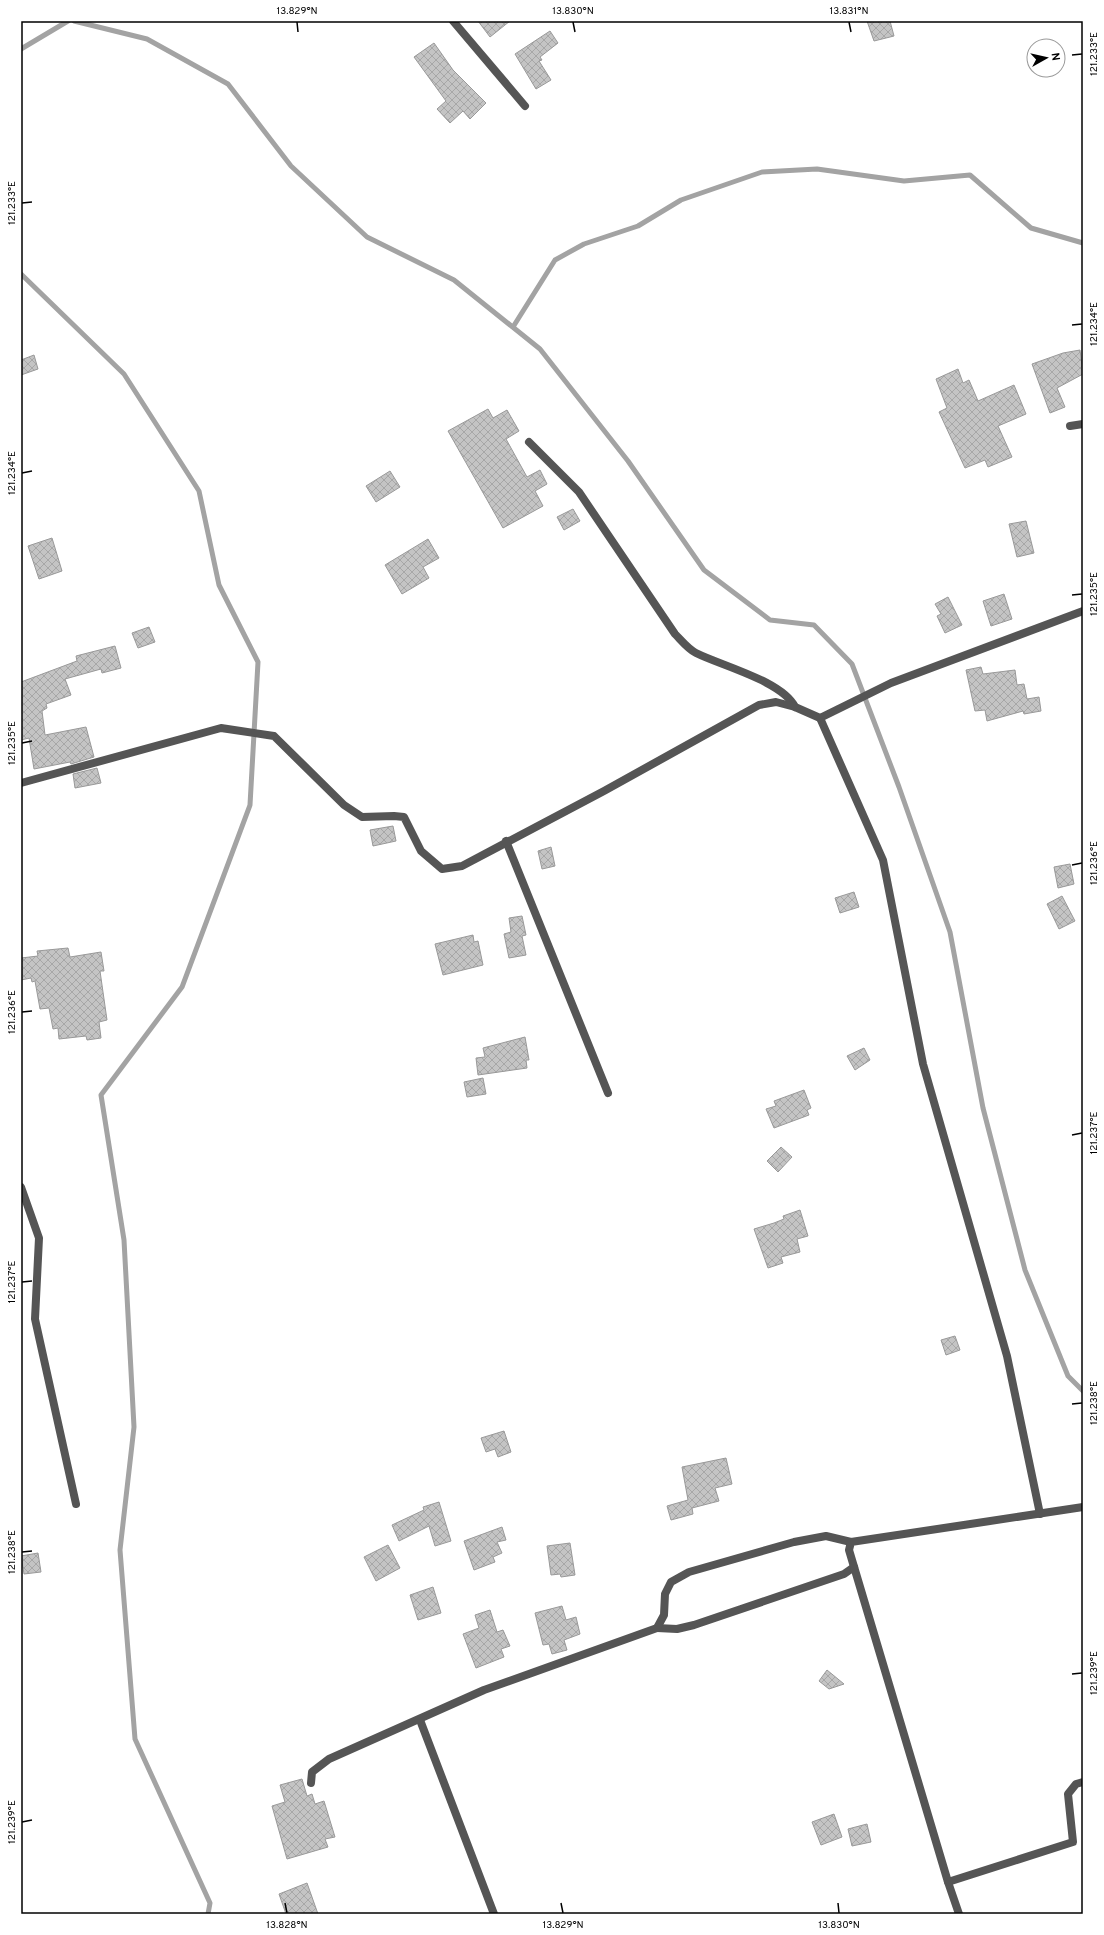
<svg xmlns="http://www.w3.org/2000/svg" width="1104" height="1935" viewBox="0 0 1104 1935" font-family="Overpass,sans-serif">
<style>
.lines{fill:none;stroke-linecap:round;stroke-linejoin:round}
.stream{stroke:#a3a3a3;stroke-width:5}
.building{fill:url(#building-cross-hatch);stroke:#999}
.service{stroke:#555;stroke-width:8}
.minor{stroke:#555;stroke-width:8}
.ticks{fill:none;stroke:#000;stroke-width:1.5}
.neatline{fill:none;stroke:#000;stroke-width:1.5}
.ticks-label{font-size:10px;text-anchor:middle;fill:#000}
</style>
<defs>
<pattern id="building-cross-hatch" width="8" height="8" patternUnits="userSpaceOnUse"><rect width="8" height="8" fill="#c4c4c4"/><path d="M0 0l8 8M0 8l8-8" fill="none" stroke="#a7a7a7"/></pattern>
</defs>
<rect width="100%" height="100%" fill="#fff"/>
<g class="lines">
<g class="stream">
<path d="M74,21L147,39L228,84L291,166L367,237L454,280L540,349L628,461L704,570L770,620L814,625L852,664L899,787L950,932L983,1108L1025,1270L1068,1376L1083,1391"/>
<path d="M21,49L68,21"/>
<path d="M21,274L124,374L199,491L219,585L258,662L250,805L182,987L101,1095L124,1240L134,1427L120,1550L135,1739L210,1903L208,1914"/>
<path d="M513,327L555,260L584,244L638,226L681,200L762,172L817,169L904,181L970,175L1031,228L1083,243"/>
</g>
</g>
<g class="building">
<path d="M478,21H510L490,37Z"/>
<path d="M867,21H890L894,36L874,41Z"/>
<path d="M550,31L558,43L540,57L542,60L539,61L551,80L536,89L515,54Z"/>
<path d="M434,43L453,70L486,103L470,119L463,111L450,123L437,109L446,101L414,57Z"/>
<path d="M1080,350L1083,374L1057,388L1065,407L1050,413L1032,364L1063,353Z"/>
<path d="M34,355L38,369L21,375V360Z"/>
<path d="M958,369L963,383L969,380L978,401L1014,385L1026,414L998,426L1012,457L988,467L985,460L965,468L939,412L947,408L936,379Z"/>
<path d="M488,409L493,418L507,410L519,431L506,439L527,477L540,470L547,484L535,491L543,506L503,528L448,431Z"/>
<path d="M390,471L400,487L376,502L366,486Z"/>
<path d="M573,509L580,521L564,530L557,517Z"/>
<path d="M1026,521L1034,553L1017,557L1009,524Z"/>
<path d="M52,538L62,571L39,579L28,546Z"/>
<path d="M428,539L439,558L423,567L429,578L402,594L385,565Z"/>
<path d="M1004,594L1012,619L991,626L983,601Z"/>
<path d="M948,597L962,625L945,633L937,616L941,614L935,604Z"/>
<path d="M149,627L155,642L138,648L132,633Z"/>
<path d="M115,646L121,668L102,673L101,669L65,679L71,695L46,704L47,708L42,711L45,735L86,727L94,757L71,764L70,762L34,769L29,738L21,740V682L77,661L76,656Z"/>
<path d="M981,667L983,674L1015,670L1017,685L1024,684L1027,699L1039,697L1041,711L1024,714L1023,711L987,721L985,710L975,711L966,670Z"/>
<path d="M97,768L101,783L75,788L73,774Z"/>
<path d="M393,826L396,841L373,846L370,830Z"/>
<path d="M551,847L555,866L542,869L538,851Z"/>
<path d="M1070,864L1074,884L1058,888L1054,867Z"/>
<path d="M854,892L859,907L840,913L835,898Z"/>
<path d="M1062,896L1075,921L1059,929L1047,904Z"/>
<path d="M522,916L526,935L522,936L526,955L509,958L504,934L511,932L509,918Z"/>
<path d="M473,935L474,942L478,941L483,965L443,975L435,944Z"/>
<path d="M68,948L70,957L101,952L104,971H100L107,1020L99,1022L101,1038L87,1040L86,1036L59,1039L58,1028L53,1029L49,1008L40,1009L35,981L32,982L31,978L21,980V958L38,956L37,951Z"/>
<path d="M525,1037L529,1060H526L527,1068L478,1075L476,1058L485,1057L483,1048Z"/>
<path d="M864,1048L870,1060L855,1070L847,1056Z"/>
<path d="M483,1078L486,1094L467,1097L464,1082Z"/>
<path d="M804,1090L811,1108L807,1110L809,1115L774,1128L766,1109L776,1106L774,1101Z"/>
<path d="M781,1147L792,1157L778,1172L767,1161Z"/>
<path d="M800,1210L808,1236L797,1239L800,1252L781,1257L783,1263L768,1268L754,1229L774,1223L784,1219L783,1216Z"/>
<path d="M955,1336L960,1350L946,1355L941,1340Z"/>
<path d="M504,1431L511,1452L498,1457L495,1449L486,1452L481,1438Z"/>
<path d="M726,1458L732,1484L715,1488L719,1501L692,1508L693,1514L671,1520L667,1506L688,1500L682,1467Z"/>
<path d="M439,1502L451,1541L435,1546L429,1526L399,1541L392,1525L424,1510L423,1507Z"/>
<path d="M502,1527L506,1540L497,1542L502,1553L493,1557L495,1562L474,1570L464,1541Z"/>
<path d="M570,1543L575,1575L561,1577L560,1574L551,1575L547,1546Z"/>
<path d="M388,1545L400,1568L376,1581L364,1557Z"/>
<path d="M38,1553L41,1572L24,1574L21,1556Z"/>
<path d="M433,1587L441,1613L418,1620L410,1595Z"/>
<path d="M562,1606L566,1620L576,1617L580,1634L564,1640L567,1650L552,1654L549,1644L543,1645L535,1613Z"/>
<path d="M490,1610L497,1632L503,1630L510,1646L501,1649L504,1657L476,1668L463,1634L479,1628L475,1615Z"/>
<path d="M827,1670L844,1684L829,1689L819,1681Z"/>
<path d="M302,1779L307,1796L312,1794L315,1804L324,1801L335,1837L325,1839L328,1847L287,1859L272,1806L285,1802L280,1785Z"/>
<path d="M834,1814L842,1837L821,1845L812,1822Z"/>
<path d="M867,1824L871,1842L852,1846L848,1829Z"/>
<path d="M307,1883L318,1914H286L279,1894Z"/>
</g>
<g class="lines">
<path class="service" d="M529,442L579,492L675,634C681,640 688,649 696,653C722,666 782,681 795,707"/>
<g class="minor">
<path d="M453,21L525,106"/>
<path d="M1070,426L1083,424"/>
<path d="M820,718L883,860L923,1064L1007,1356L1040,1514"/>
<path d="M21,783L221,728L274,736L344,805L362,817L394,816L404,817L421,851L442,869L462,866L604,791L759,705L776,702L795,707L820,718L891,683L1083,611"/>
<path d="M506,841L608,1093"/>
<path d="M21,1187L39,1238L35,1319L76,1504"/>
<path d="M657,1628L677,1629L694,1625L844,1574L854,1567"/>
<path d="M420,1720L494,1914"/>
<path d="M311,1783L312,1772L329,1759L484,1690L657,1628L664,1615L665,1594L671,1582L689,1572L794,1542L826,1536L851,1542"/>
<path d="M948,1882L1073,1842L1068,1794L1076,1784L1083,1782"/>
<path d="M959,1914L948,1882L849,1550L851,1542L1083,1507"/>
</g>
</g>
<path class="ticks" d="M297,22L298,32M573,22L575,32M849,22L851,32M1072,55L1082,54M22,203L32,202M1072,325L1082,324M22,473L32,471M1072,595L1082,594M22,743L32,741M1072,865L1082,863M22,1012L32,1011M1072,1135L1082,1133M22,1282L32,1281M1072,1404L1082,1403M22,1552L32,1551M1072,1674L1082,1673M22,1822L32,1820M285,1903L287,1913M561,1903L563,1913M838,1903L839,1913"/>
<rect width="1104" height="1935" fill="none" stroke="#ffffff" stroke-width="44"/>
<g transform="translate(1046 58) rotate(82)"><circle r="19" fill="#ffffff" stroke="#999999"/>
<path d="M0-3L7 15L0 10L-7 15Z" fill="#000000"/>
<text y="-6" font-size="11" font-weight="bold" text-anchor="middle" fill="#000000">N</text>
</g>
<rect x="22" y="22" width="1060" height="1891" class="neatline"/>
<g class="ticks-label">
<text x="297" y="14">13.829°N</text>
<text x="573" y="14">13.830°N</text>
<text x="849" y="14">13.831°N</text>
<text transform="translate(1093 54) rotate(-90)" y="4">121.233°E</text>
<text transform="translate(11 203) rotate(-90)" y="4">121.233°E</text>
<text transform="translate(1093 324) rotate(-90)" y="4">121.234°E</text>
<text transform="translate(11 473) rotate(-90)" y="4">121.234°E</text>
<text transform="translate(1093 594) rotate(-90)" y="4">121.235°E</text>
<text transform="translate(11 743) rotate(-90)" y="4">121.235°E</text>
<text transform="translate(1093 863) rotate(-90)" y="4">121.236°E</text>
<text transform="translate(11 1012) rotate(-90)" y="4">121.236°E</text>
<text transform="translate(1093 1133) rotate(-90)" y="4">121.237°E</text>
<text transform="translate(11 1282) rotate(-90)" y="4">121.237°E</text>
<text transform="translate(1093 1403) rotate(-90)" y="4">121.238°E</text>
<text transform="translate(11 1552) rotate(-90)" y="4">121.238°E</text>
<text transform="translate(1093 1673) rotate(-90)" y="4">121.239°E</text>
<text transform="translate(11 1822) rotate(-90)" y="4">121.239°E</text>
<text x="287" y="1928">13.828°N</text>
<text x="563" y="1928">13.829°N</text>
<text x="839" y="1928">13.830°N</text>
</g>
</svg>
